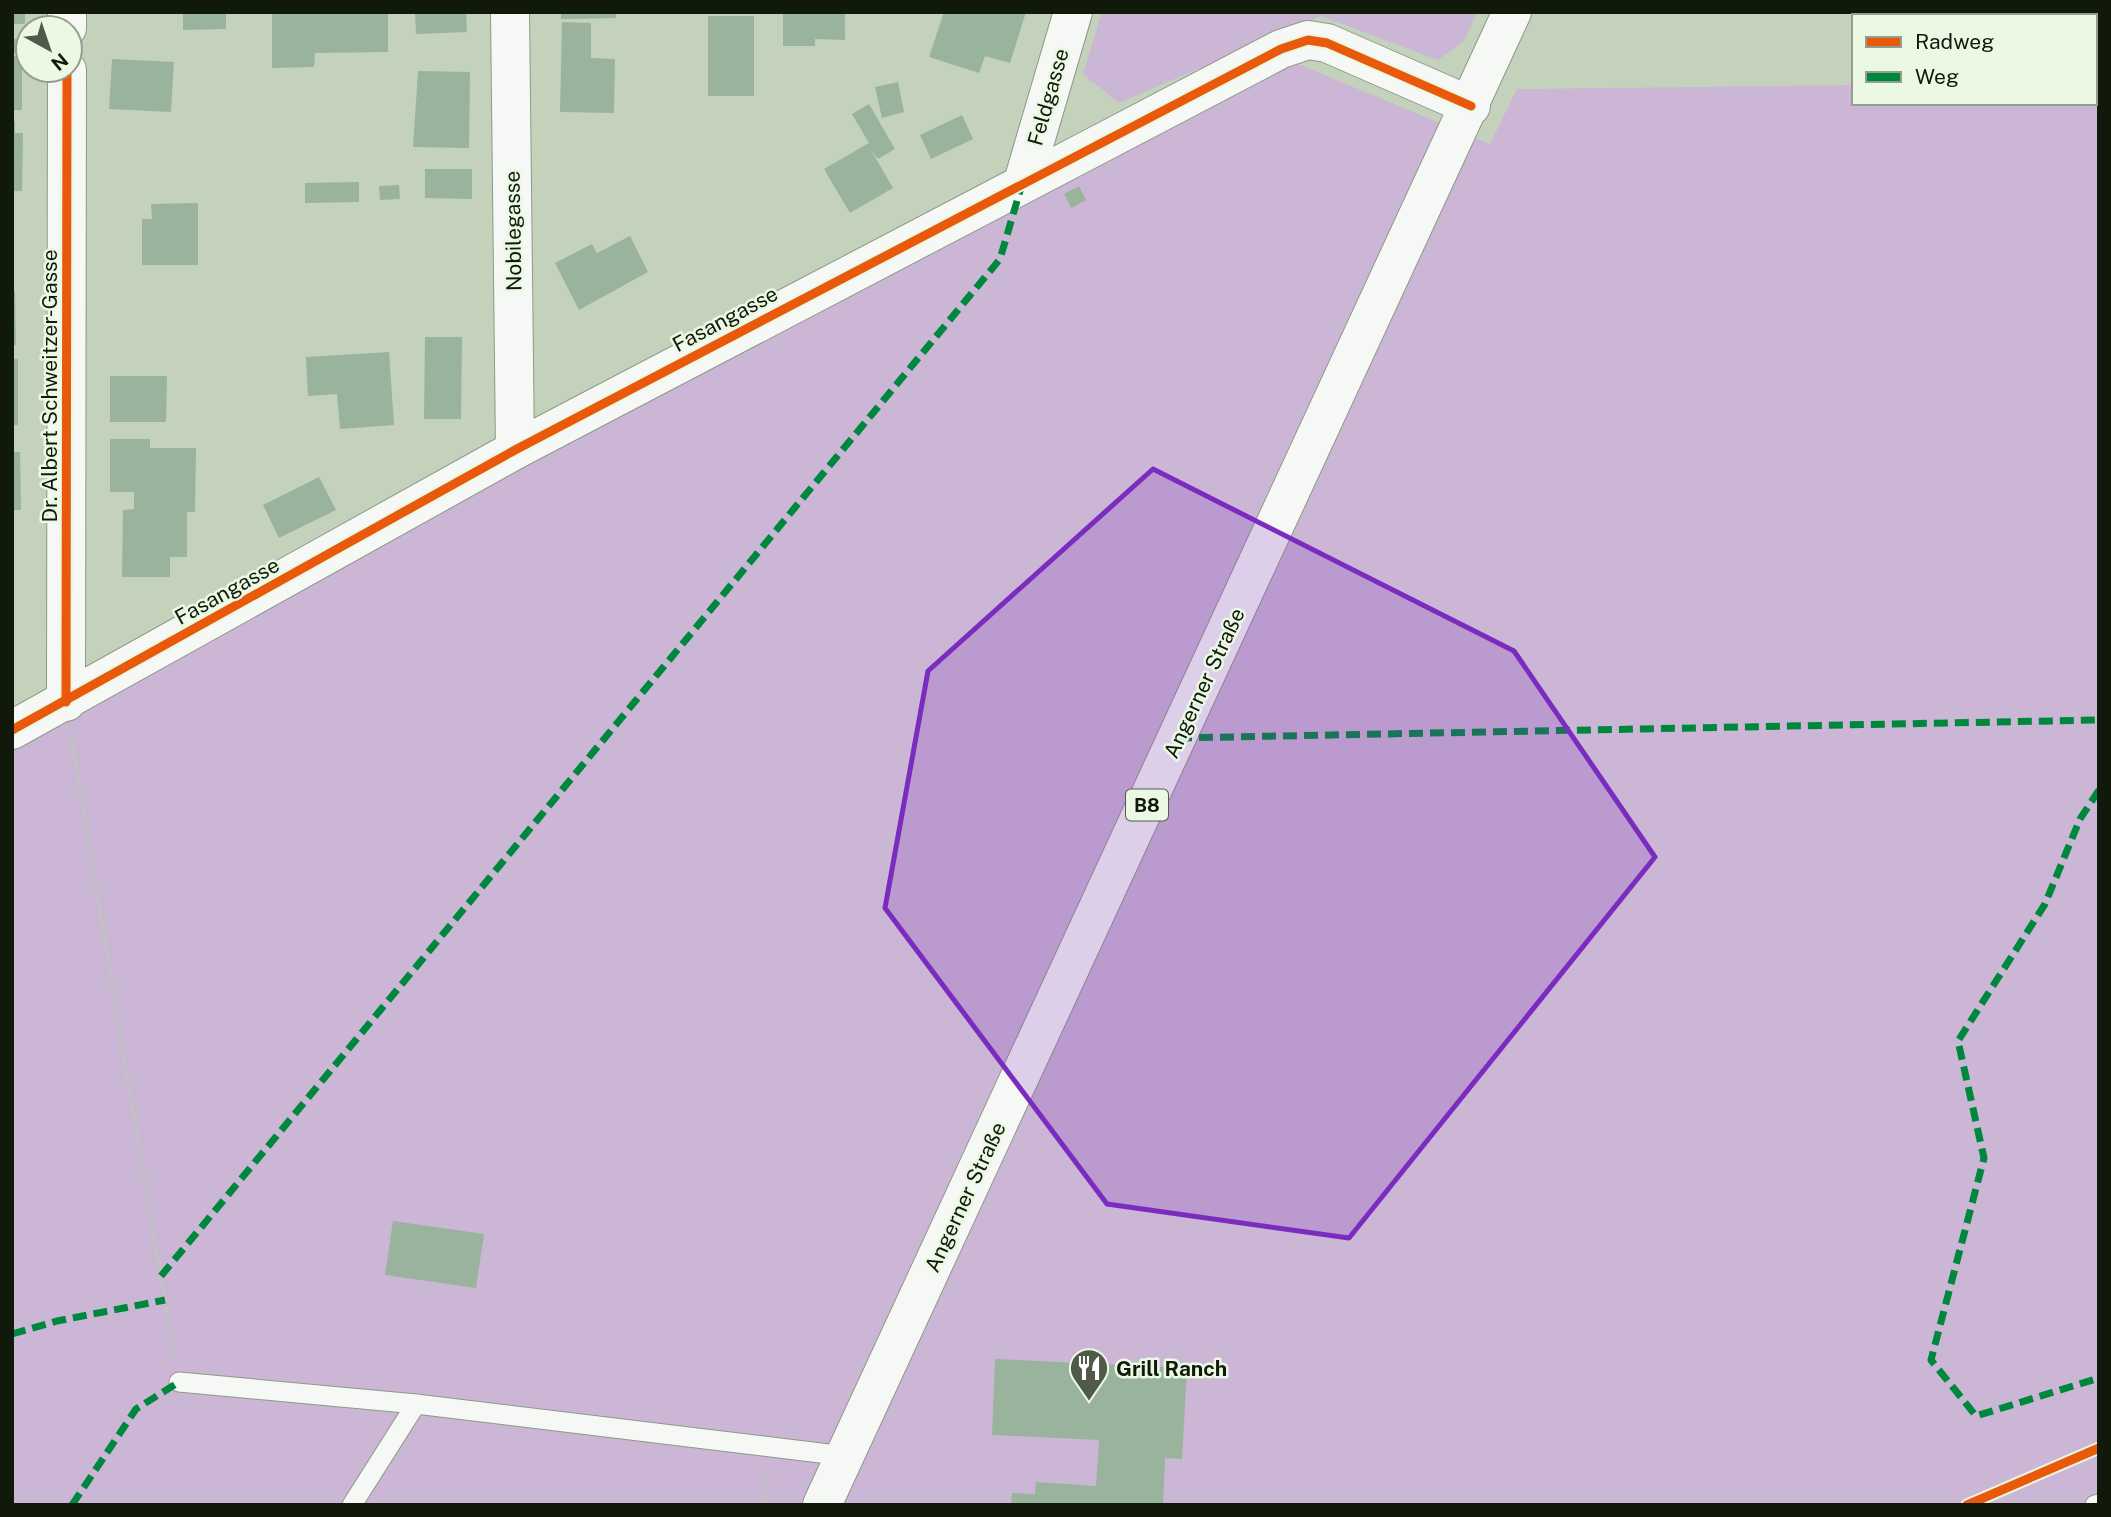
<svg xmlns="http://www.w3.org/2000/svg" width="2111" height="1517" viewBox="0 0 2111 1517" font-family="'Public Sans',sans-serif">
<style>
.green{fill:#cbb6d5}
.building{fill:#99b39d}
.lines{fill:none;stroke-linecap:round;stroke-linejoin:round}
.service-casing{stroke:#8e9987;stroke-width:21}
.minor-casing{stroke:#8e9987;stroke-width:40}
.primary-casing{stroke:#8e9987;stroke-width:40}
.path{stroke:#c1c4bf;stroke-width:4.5;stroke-dasharray:5 3.5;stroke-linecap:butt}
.service{stroke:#f6f8f5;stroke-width:19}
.minor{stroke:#f6f8f5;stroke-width:38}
.primary{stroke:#f6f8f5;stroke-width:38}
.quiet{stroke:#00873e;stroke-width:7;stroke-dasharray:14 7;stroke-linecap:butt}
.cycleway-casing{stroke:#ebf8e3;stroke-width:13}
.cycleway{stroke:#e8590c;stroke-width:9}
.marked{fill:#7b2cbf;fill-opacity:0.2;stroke:#7b2cbf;stroke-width:5;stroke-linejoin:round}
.labels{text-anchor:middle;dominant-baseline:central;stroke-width:5;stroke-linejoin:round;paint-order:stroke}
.shield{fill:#ebf8e3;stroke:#525c4b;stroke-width:2}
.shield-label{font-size:19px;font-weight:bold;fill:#10190a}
.street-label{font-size:21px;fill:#10190a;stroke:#ebf8e3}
.poi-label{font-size:21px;font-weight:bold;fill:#10190a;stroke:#ebf8e3;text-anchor:start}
</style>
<rect width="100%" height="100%" fill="#c4d2bc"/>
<g class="green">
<path d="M1102,12H1477L1464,41L1438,60L1321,16L1119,103L1083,74Z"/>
<path d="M1296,63L1490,144L1517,89L1854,85V103H2095V80H2099V1505H12V741L1039,191Z"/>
</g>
<g class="building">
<rect x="12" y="12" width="13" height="12"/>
<path d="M183,12H226V29L183,30Z"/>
<path d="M272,12H388V52L315,53L314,67L272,68Z"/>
<path d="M415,12H466L467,32L416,34Z"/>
<path d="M561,12H616V18L561,19Z"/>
<path d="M783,12H845V40L815,39V46H783Z"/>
<path d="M944,12H1026L1010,63L985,56L979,73L929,57Z"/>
<rect x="708" y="16" width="46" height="80"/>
<path d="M562,22L591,23V58L615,59L614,113L560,112Z"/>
<rect x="12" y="39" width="13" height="14"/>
<rect x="12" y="56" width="10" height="54"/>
<path d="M112,59L174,62L171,112L109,109Z"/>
<path d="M418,71L470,72L469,148L413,147Z"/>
<path d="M898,82L904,112L882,118L875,87Z"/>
<path d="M869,104L895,149L878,159L871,150L893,188L850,213L824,169L869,143L852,114Z"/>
<path d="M962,115L973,139L931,159L920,135Z"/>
<path d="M12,121H15V133H23L22,191H12Z"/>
<path d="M425,169H472V199L425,198Z"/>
<path d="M359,182V202L305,203V183Z"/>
<path d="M399,185L400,199L380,200L379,186Z"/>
<path d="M1079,186L1086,200L1071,208L1064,194Z"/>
<path d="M198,203V265H142V219H152L151,204Z"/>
<path d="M630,236L648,272L579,310L555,263L592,244L597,253Z"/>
<path d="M12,291H15L16,345H12Z"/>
<path d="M425,337H462L461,419H424Z"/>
<path d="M389,352L394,425L340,429L337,394L308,396L306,357Z"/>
<rect x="12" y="359" width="6" height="66"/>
<path d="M110,376H167L166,422H110Z"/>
<path d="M110,439H150V448H196L195,512H187V557H170V577H122L123,510L134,509V492H110Z"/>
<path d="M12,452H20L21,510H12Z"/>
<path d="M319,477L336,510L279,538L263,505Z"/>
<path d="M393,1221L484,1234L476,1288L385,1275Z"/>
<path d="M995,1359L1187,1368L1182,1459L1165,1458L1163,1505H1011L1012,1493L1035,1494L1036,1482L1096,1486L1099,1440L992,1435Z"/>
</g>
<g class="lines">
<g class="service-casing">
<g id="service">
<path d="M179,1382L416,1404L845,1456"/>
<path d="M352,1505L416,1404"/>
<path d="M2095,1505L2099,1504"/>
</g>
</g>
<g class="minor-casing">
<g id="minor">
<path d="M510,12L515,450"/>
<path d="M67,28V12"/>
<path d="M1023,182L1073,12"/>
<path d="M66,702L67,70"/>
<path d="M12,730L515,450L1281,49L1308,40L1327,43L1471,106"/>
</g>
</g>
<g class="primary-casing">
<path id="primary" d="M822,1505L1512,12"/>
</g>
<g class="path">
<path d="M71,737L174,1357"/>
<path d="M760,1505L769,1472"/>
</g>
<use href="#service" class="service"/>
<use href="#minor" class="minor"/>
<use href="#primary" class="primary"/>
<g class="quiet">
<path d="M1178,738L2099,720"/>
<path d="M2099,790L2080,819L2045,904L1958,1041L1984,1158L1931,1360L1976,1416L2099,1378"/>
<path d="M161,1276L1000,259L1022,184"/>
<path d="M12,1334L57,1321L165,1300"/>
<path d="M72,1505L136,1409L179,1382"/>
</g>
<g class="cycleway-casing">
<g id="cycleway">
<path d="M66,702L67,70"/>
<path d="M12,730L515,450L1281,49L1308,40L1327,43L1471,106"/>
<path d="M1967,1505L2099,1448"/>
</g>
</g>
<use href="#cycleway" class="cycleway"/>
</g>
<path class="marked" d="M1153,469L1514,651L1655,857L1349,1238L1107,1204L885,908L928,671Z"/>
<defs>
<g id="restaurant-pin" transform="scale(2.0125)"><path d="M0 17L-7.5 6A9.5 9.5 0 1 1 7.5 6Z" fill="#4f5a48" stroke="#ebf8e3"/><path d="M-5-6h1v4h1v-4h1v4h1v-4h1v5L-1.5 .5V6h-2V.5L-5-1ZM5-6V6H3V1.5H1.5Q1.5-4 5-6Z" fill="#fff"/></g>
</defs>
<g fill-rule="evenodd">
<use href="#restaurant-pin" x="1089" y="1368"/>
</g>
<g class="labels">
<rect class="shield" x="1126" y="789.5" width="42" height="31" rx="5"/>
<g class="shield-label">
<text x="1147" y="805">B8</text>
</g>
<g class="street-label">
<text transform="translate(1048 97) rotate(-74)">Feldgasse</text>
<text transform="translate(513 231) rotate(-91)">Nobilegasse</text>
<text transform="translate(725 319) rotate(-28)">Fasangasse</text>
<text transform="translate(49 386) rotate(-90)">Dr. Albert Schweitzer-Gasse</text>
<text transform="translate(227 591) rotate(-29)">Fasangasse</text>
<text transform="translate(1204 683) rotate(-65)">Angerner Straße</text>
<text transform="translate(965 1197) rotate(-65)">Angerner Straße</text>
</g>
<g class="poi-label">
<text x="1116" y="1368">Grill Ranch</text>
</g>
</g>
<rect width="2111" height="1517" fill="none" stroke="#10190a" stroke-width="28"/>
<rect x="1852" y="14" width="245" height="91" fill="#ebf8e3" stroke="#939f8c" stroke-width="2"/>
<rect x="1866" y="37" width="35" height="10" fill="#e8590c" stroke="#939f8c" stroke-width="2"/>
<text x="1915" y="49" font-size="21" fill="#10190a">Radweg</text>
<rect x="1866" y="72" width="35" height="10" fill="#00873e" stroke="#939f8c" stroke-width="2"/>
<text x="1915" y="84" font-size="21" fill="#10190a">Weg</text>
<g transform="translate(49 49) rotate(140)"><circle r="33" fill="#ebf8e3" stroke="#939f8c" stroke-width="2"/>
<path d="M0-5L12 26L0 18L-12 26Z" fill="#4f5a48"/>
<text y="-10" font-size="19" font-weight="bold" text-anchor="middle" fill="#10190a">N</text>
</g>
</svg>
